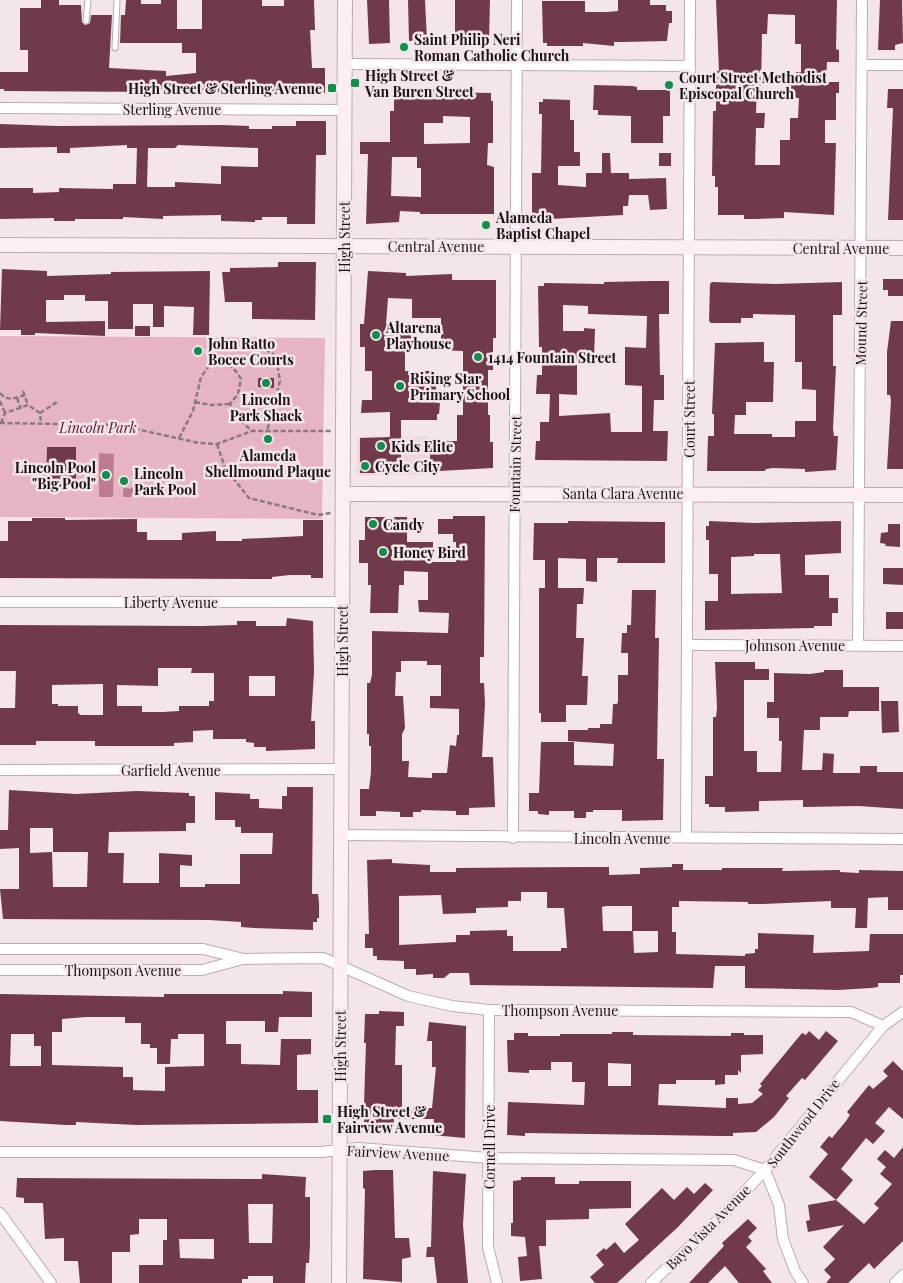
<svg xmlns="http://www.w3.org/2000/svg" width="903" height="1283" viewBox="0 0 903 1283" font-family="'Playfair Display',serif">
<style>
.built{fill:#eed6db}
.green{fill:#e6b5c1}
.water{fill:#bb7d8d}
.building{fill:#713a49;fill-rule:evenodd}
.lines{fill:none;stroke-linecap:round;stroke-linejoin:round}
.lane-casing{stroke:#baacaf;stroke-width:7}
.street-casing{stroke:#baacaf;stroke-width:12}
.secondary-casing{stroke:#baacaf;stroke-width:16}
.path{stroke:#867c7e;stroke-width:2.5;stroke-dasharray:5 2.5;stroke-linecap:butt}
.lane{stroke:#fff;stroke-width:5}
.street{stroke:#fff;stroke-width:10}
.secondary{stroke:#fceef2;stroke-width:14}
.poi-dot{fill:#0e904d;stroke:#f4e5e9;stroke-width:2}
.labels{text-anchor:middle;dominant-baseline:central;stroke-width:5;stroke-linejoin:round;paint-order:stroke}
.poi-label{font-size:14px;font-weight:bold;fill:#181314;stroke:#f4e5e9;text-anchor:start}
.street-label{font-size:14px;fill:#181314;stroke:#f4e5e9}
.park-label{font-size:14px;font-style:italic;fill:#5d132f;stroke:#f4e5e9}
</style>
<rect width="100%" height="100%" fill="#f4e5e9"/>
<path class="built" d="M428,436L429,475H357V437Z"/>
<path class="green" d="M0,336L325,338L322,519L0,517Z"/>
<g class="water">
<path d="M99,453L114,454L113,497H99Z"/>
<path d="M123,488L152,489L151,497H123Z"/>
</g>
<g class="building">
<path d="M41,0H59V5H81L82,22L85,25L90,23L91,15H112L109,68L166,71V76L196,73V53H182V43H120L121,15H125L126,0H141V4H161V0H177V29H202V0H262V6H284V0H314L315,30H310L312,68H325V93H264V88L222,89V92L154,90L153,92L4,91V89H0V72H28V50H20V8H41Z"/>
<path d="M367,0H389L390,43L369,44Z"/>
<path d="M408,0H425L427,40L409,41Z"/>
<path d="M455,0H490L489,41L455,40Z"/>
<path d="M618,0H650V5H666V11H672V23H669L667,41L623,42H614V46L583,43V46H547V43H543L542,1H585V12H607L618,11Z"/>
<path d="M716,0H837L836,49L839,50V62H827L826,82H839V93H836V120H825V143H836L834,215L784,212V218L756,219H744V215H718V187H715V176H712L713,111H716V71H719ZM768,14L795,15V44H801V72H796V79H786V98H799L798,118H790V140H780V165H755L756,128H764L765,113H756L757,86H761L762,34H767Z"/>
<path d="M880,0H902L903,43L895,45V50H878Z"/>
<path d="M594,85L632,86L637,87V90H670V116H663V143H631V116L598,115V110H593Z"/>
<path d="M398,89H443V92L491,93V101H493V143H488L487,165L494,167V214H420V212L400,211L399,222L366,224L368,154H360V142H390V111H394V95H398ZM443,116L470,117V143L424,144V123H443ZM392,157H417V168H421V197L391,196Z"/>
<path d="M888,89H903V220H888L893,108H887Z"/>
<path d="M543,99L570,100V120H574V152H580V166H558V185L586,187V173H602V153H610L611,173H629V179L666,178L667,209L650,210L648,195H629L628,206H623V215L532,220V173H541L542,114H539V102H543Z"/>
<path d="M296,121H326V155H316L315,224H287V217H262V220H255V222L221,221V215L163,216V219L123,217V219H75V221H54V218L0,219V188H33V193L59,192V188L113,189V184H136L137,148H127V145L70,148V153H57V147L0,148V124L57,126L222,125L249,126V129H272V126H296ZM178,145L258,148V167L221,166V184L175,182V187H147L148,148H175Z"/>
<rect x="659" y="153" width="12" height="13"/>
<path d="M278,262H316L315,320L252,319V302H225L222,272H230V268L278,267Z"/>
<path d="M2,269L47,271V276L111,274V272L210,271L209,335H193L194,307L164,306V327H153V304H133V329H108V301H85V295H64V300H46V322L105,321V336L35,333V335H21V330H0Z"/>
<path d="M368,271L406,273V276L452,274V280H496V338H493V370H488V415H490V442H493V468L439,471V467H430V445H442V441H457V415H463V351L441,350V318H412V299L388,298L386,324H417V347L405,348V371H436V403H440L439,414H437V420H401V473H360V438L390,437V412L361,413L362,400H372V371H365V347H360V324H364Z"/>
<path d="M883,279H903V296H888V290H883Z"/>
<path d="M652,281H669V314H659L660,375H664V400H654L653,431H668L667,461L535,460L536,441H540V422H549L550,394H536L537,375H542V347H539L538,286H544V283L604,284V282ZM563,305L588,306V314L647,316L646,348L625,347V385L642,386V432H611L610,413L559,416V394L577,395V358H594L595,329L584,328V331H563Z"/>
<path d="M712,282L775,284L842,282V315H833V366H836L833,429L834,436H838L836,470L805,472V469L773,468L766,469L765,471H707L708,436H714V414H712L715,343L764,342V362H774L773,402H746V415H735L734,434H772V437H795V421H816V390L802,389V362H795V315L753,314V318H741V323H711L709,321L710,284Z"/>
<path d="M891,321H903V469H887L891,400L890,395H887V352Z"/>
<rect x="135" y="326" width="15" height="10"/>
<path d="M258,378H274V388L258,387Z"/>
<path d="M47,447H76V487H46Z"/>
<path d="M453,516H485L484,657H480V683H484L485,704L482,757H493L495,807L469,808V815H456V811L421,810V812H413V817H400V812L376,811V816H360V789H369L371,772V746H369V734H367V683H370L372,675V631L448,633L449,613L419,612L418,600H428V572L404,571V585H399L398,613H370L371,585H368V563H359V540H365V517H407V542H433V562H456V542H453V534H438V519H453ZM401,661H427V665H441V696H430V708L459,709V735H457L456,746L450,745L447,773H432V778L408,777L409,761H402V734L405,728L403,696H395L396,672H401Z"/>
<path d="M32,518H65V520L137,519V532H147V540H182V533L216,531V541H242V539L303,536V520H323V578H311V575H290L272,577V579L0,578V541H8V521H32Z"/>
<path d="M568,521L665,522V563H617L618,558H597V582L586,581V559L558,558V588H584L583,604H577L576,638H584L582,676H588L587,705H566V722H541V713H539V588H545V560H533L534,523H568Z"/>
<path d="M709,521L754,523L841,521V553L805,555V575H829V598H838V613H832V626H814V628L705,630V601H718V574H709V540H706V526H709ZM754,554H780L782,593L731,594V557L754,556Z"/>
<path d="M888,524H900V547L885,546L886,544L880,543L881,533L888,532Z"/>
<path d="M883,568H903V585L883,584Z"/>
<path d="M632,590H656L655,638H659L657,759H664L663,820L622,821V810H593V812H586V818H574V811H549V815L538,814V811H529V793H539L541,742H574V765L613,766L614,744L568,741V730H588V728H600V724H612L613,704H617L618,701V675H628V653H621L622,633H627V625H631Z"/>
<rect x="886" y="612" width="17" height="17"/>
<path d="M287,618L313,621L314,672L311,721H315V749L266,751V747H254V743L246,742V739H213V730L193,731V742L174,743V746H95V741H36V745H0V708H15L16,671H0V625L202,626L237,625V621H256V626H286ZM158,668H192L191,673H214V701H209V706H179V711L163,712H142V706H117V685L158,686ZM249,676H275V696H249ZM103,684V715H81L78,713V706H58V704H52V685Z"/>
<path d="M715,662H755V669H769V680H744V751H757V772H781L782,741H779V718H767V702H774V673L810,674L824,672V670H843V687H879V711H849L848,717H820V730H804L802,770H822L823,753L834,754L833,773H860V766H877V772H903V809L858,806L803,807V800L759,801V811L725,812V807H709V804H705V776H713V717H716L717,708Z"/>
<path d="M881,701H898L899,732L882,733Z"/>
<path d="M287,787H313L312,894H318L319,903V918H317V922H313V930L254,928L241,927V922L209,920L3,919L0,889H19V848L0,849V830H8L9,790L76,794L137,791L189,793V796H195V823H186V831L109,832L108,853H124L123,883H159V853L192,855V866L180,865V887H205V884H240V854H272L273,833H241V827H235V820H215V792L250,794V799H259V808L282,809V796H287ZM30,828H53V852H88L87,887H53L52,852L30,853Z"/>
<path d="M392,859V863L430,865V872H456V868L585,867H609V875L640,874V868L672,867V864H683V870H722V868H783L782,871L840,870V872L859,873V870L903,871V910H888V897L868,898L867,928H855L856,908H831V901L763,904H748V902L679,901V907H672V932H676V954L745,956V954L755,953V949H758V933L814,935L813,953L869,951L870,934H903V975H900V983H878V987L871,988L838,990L745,988V966H715L713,988L470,985L469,973H450L444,978H433V974L416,975V969H404V961L377,960V956H373V948H365V934H369L367,860ZM521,892H547V908H564L567,948H561V951H513V936H507V930L470,931V935H456V942L399,945V896L441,895L443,914L476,913V908L508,907V901H521ZM606,906H632V931H658V952L634,953L633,931H603L602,907Z"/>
<path d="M283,991L312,992V1017H279L278,1032H265V1021H226V1044H241V1064L280,1065L281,1039H311V1054L297,1055V1090H318V1123L136,1125L76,1122V1125H66L0,1121V994L164,997V994H283ZM86,1017H125V1023H141V1044H150V1048H157V1064H170L171,1039H178V1034H204V1066L165,1067V1091L133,1090V1077H123V1067L52,1065V1032H62V1019ZM11,1034H34V1046H41V1066H10Z"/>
<path d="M379,1011L404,1012V1026H396L395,1065H402V1108H432L436,1067H432V1041H427L429,1022L466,1026L465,1138L432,1135L434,1119H394L393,1131L367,1130V1122H364L366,1104H364L366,1043H364L365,1014H379Z"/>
<path d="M809,1031L819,1040L826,1031L838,1041L805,1080L802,1078L786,1096L789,1098L774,1117L756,1132L733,1133V1136H721L525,1133V1136L507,1135L508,1102L584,1105L585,1082H572V1062H551V1070H529V1073L508,1072L507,1040H514V1033H528V1036H560V1034H612V1032H633V1035L731,1036V1033H744V1035H763V1054L741,1055V1073L738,1070V1075H725V1084L715,1085V1080H676V1084H659L658,1105L726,1108V1098H738V1104L752,1103L763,1094L758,1090L762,1086L760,1084L802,1033L806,1035ZM608,1063L631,1064V1086H608Z"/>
<path d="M893,1061L903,1071V1119L889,1107L875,1123L885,1131L873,1144L866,1138L841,1169L853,1180L836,1200L809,1177L828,1154L820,1147L829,1136L832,1138L846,1121L850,1115L847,1112L869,1085L873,1089L888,1076L883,1071Z"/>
<path d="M903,1147V1241L874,1269L869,1263L848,1283H826L831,1277L824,1270L835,1259L823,1247L844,1225L808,1232L806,1221L810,1220L808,1205L836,1200L864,1224L879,1208L874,1204L892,1184L880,1174L886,1167L877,1159L885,1150L894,1158Z"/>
<path d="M375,1170H393L395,1238H409L411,1257L402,1259V1282L363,1279L365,1189L363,1188V1171Z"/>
<path d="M433,1171L466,1174L463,1225L468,1283H437L434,1257H426L427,1247H431Z"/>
<path d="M262,1174L306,1177L305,1197H310V1244L309,1263H306L305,1283H273V1276H248V1279H242V1283H139V1265H163V1240H167V1219H139V1234L130,1235V1252H112V1283H80L78,1261H64V1238L45,1239L43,1203H24V1198L16,1197L17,1178L262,1179ZM248,1204H273L272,1243H249ZM179,1239H214V1259L180,1258Z"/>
<path d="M521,1177H555V1184H579V1181H631V1208L589,1209V1219L546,1220V1246H539L542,1279L520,1281L518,1257L527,1256L525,1237L511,1236V1223H513V1181L521,1180Z"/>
<path d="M705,1183L713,1190L678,1227L617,1283H595L590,1277L604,1265L596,1255L604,1248L606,1250L615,1242L624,1253L639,1240L625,1224L662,1188L674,1200L687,1187L694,1194Z"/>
<path d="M748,1219L757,1228L748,1237L752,1241L746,1247L766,1269L763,1271L772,1283H739L725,1266L708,1283H689L724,1246L722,1243Z"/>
</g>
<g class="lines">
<g class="lane-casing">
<g id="lane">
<path d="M86,21L88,0"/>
<path d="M115,48L117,0"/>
</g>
</g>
<g class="street-casing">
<g id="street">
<path d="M345,64L690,66"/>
<path d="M862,65H903"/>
<path d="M0,108L345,110"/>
<path d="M0,602H342"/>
<path d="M687,645L903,646"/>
<path d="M858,645L862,0"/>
<path d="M0,770L341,769"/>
<path d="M341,835L903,839"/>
<path d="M686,837L690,0"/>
<path d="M513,838L517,0"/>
<path d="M0,949H203L244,959L323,958L408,996L452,1006L489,1010L851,1012L883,1026"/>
<path d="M0,970H202L243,959"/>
<path d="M489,1010L488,1247L497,1283"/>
<path d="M0,1152H321L358,1148L489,1158L734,1160L765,1170L720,1218L651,1283"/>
<path d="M0,1213L51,1283"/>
<path d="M803,1283L795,1271L783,1239L779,1205L765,1170L883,1026L903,1012"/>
<path d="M895,1283L903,1275"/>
</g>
</g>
<g class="secondary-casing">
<g id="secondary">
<path d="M0,245L903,248"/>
<path d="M343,494L903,495"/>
<path d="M339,1283L345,0"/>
</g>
</g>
<g class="path">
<path d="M246,350L257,344L276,356L280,381L267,431"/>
<path d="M23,391L28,405"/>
<path d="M0,393C8,402 15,398 25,395"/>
<path d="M17,398L21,409"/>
<path d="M0,401L5,413"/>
<path d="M195,402L211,405L230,404"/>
<path d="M40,413L57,402"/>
<path d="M0,423L118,425L199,443L217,444L252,431H331"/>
<path d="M1,423L5,413L28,405L40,413L41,424"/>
<path d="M179,438L193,411L201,377L209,366C225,363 233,364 241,379L238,394L230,404L236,417L252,431"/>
<path d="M217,444L225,468L249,498L318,515L331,513"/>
</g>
<use href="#lane" class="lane"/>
<use href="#street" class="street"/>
<use href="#secondary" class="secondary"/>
</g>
<g class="poi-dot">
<circle cx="404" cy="47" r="5"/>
<rect x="350" y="78" width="10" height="10" rx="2.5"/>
<circle cx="669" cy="85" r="5"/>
<rect x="327" y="83" width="10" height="10" rx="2.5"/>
<circle cx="486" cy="225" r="5"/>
<circle cx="376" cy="335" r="5"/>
<circle cx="198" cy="351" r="5"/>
<circle cx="478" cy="357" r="5"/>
<circle cx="266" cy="383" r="5"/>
<circle cx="400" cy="386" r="5"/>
<circle cx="268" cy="439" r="5"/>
<circle cx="381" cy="446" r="5"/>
<circle cx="365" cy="466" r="5"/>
<circle cx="106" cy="475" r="5"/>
<circle cx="124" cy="481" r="5"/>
<circle cx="373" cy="524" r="5"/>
<circle cx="383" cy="552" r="5"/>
<rect x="322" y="1114" width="10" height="10" rx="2.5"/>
</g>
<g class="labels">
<g class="poi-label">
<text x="414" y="39">Saint Philip Neri<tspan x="414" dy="16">Roman Catholic Church</tspan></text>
<text x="365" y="75">High Street &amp;<tspan x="365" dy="16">Van Buren Street</tspan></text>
<text x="679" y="77">Court Street Methodist<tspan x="679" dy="16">Episcopal Church</tspan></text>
<text x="322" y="88" text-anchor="end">High Street &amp; Sterling Avenue</text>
<text x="496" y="217">Alameda<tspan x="496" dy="16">Baptist Chapel</tspan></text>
<text x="386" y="327">Altarena<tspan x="386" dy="16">Playhouse</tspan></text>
<text x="208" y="343">John Ratto<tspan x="208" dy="16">Bocce Courts</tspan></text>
<text x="488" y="357">1414 Fountain Street</text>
<text x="410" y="378">Rising Star<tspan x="410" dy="16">Primary School</tspan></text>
<text x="266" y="399" text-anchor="middle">Lincoln<tspan x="266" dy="16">Park Shack</tspan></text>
<text x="391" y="446">Kids Elite</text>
<text x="268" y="455" text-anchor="middle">Alameda<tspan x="268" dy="16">Shellmound Plaque</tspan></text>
<text x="375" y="466">Cycle City</text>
<text x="96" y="467" text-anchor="end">Lincoln Pool<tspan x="96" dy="16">"Big Pool"</tspan></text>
<text x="134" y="473">Lincoln<tspan x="134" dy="16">Park Pool</tspan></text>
<text x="383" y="524">Candy</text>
<text x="393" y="552">Honey Bird</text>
<text x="337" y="1111">High Street &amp;<tspan x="337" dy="16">Fairview Avenue</tspan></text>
</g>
<g class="street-label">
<text x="172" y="109">Sterling Avenue</text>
<text transform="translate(344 237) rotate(-90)">High Street</text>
<text x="436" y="246">Central Avenue</text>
<text x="841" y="248">Central Avenue</text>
<text transform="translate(861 323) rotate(-89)">Mound Street</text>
<text transform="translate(689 419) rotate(-90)">Court Street</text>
<text transform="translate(515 464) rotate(-89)">Fountain Street</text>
<text x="623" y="493">Santa Clara Avenue</text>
<text x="171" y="602">Liberty Avenue</text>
<text transform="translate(342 641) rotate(-90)">High Street</text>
<text x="795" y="645">Johnson Avenue</text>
<text x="171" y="770">Garfield Avenue</text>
<text x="622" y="838">Lincoln Avenue</text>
<text x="123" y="970">Thompson Avenue</text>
<text x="560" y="1010">Thompson Avenue</text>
<text transform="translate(340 1046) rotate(-90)">High Street</text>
<text transform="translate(803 1123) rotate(-52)">Southwood Drive</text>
<text transform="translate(489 1147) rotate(-90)">Cornell Drive</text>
<text transform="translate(398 1153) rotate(3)">Fairview Avenue</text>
<text transform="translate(708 1227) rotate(-45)">Bayo Vista Avenue</text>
</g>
<g class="park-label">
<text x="98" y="427">Lincoln Park</text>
</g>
</g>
</svg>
